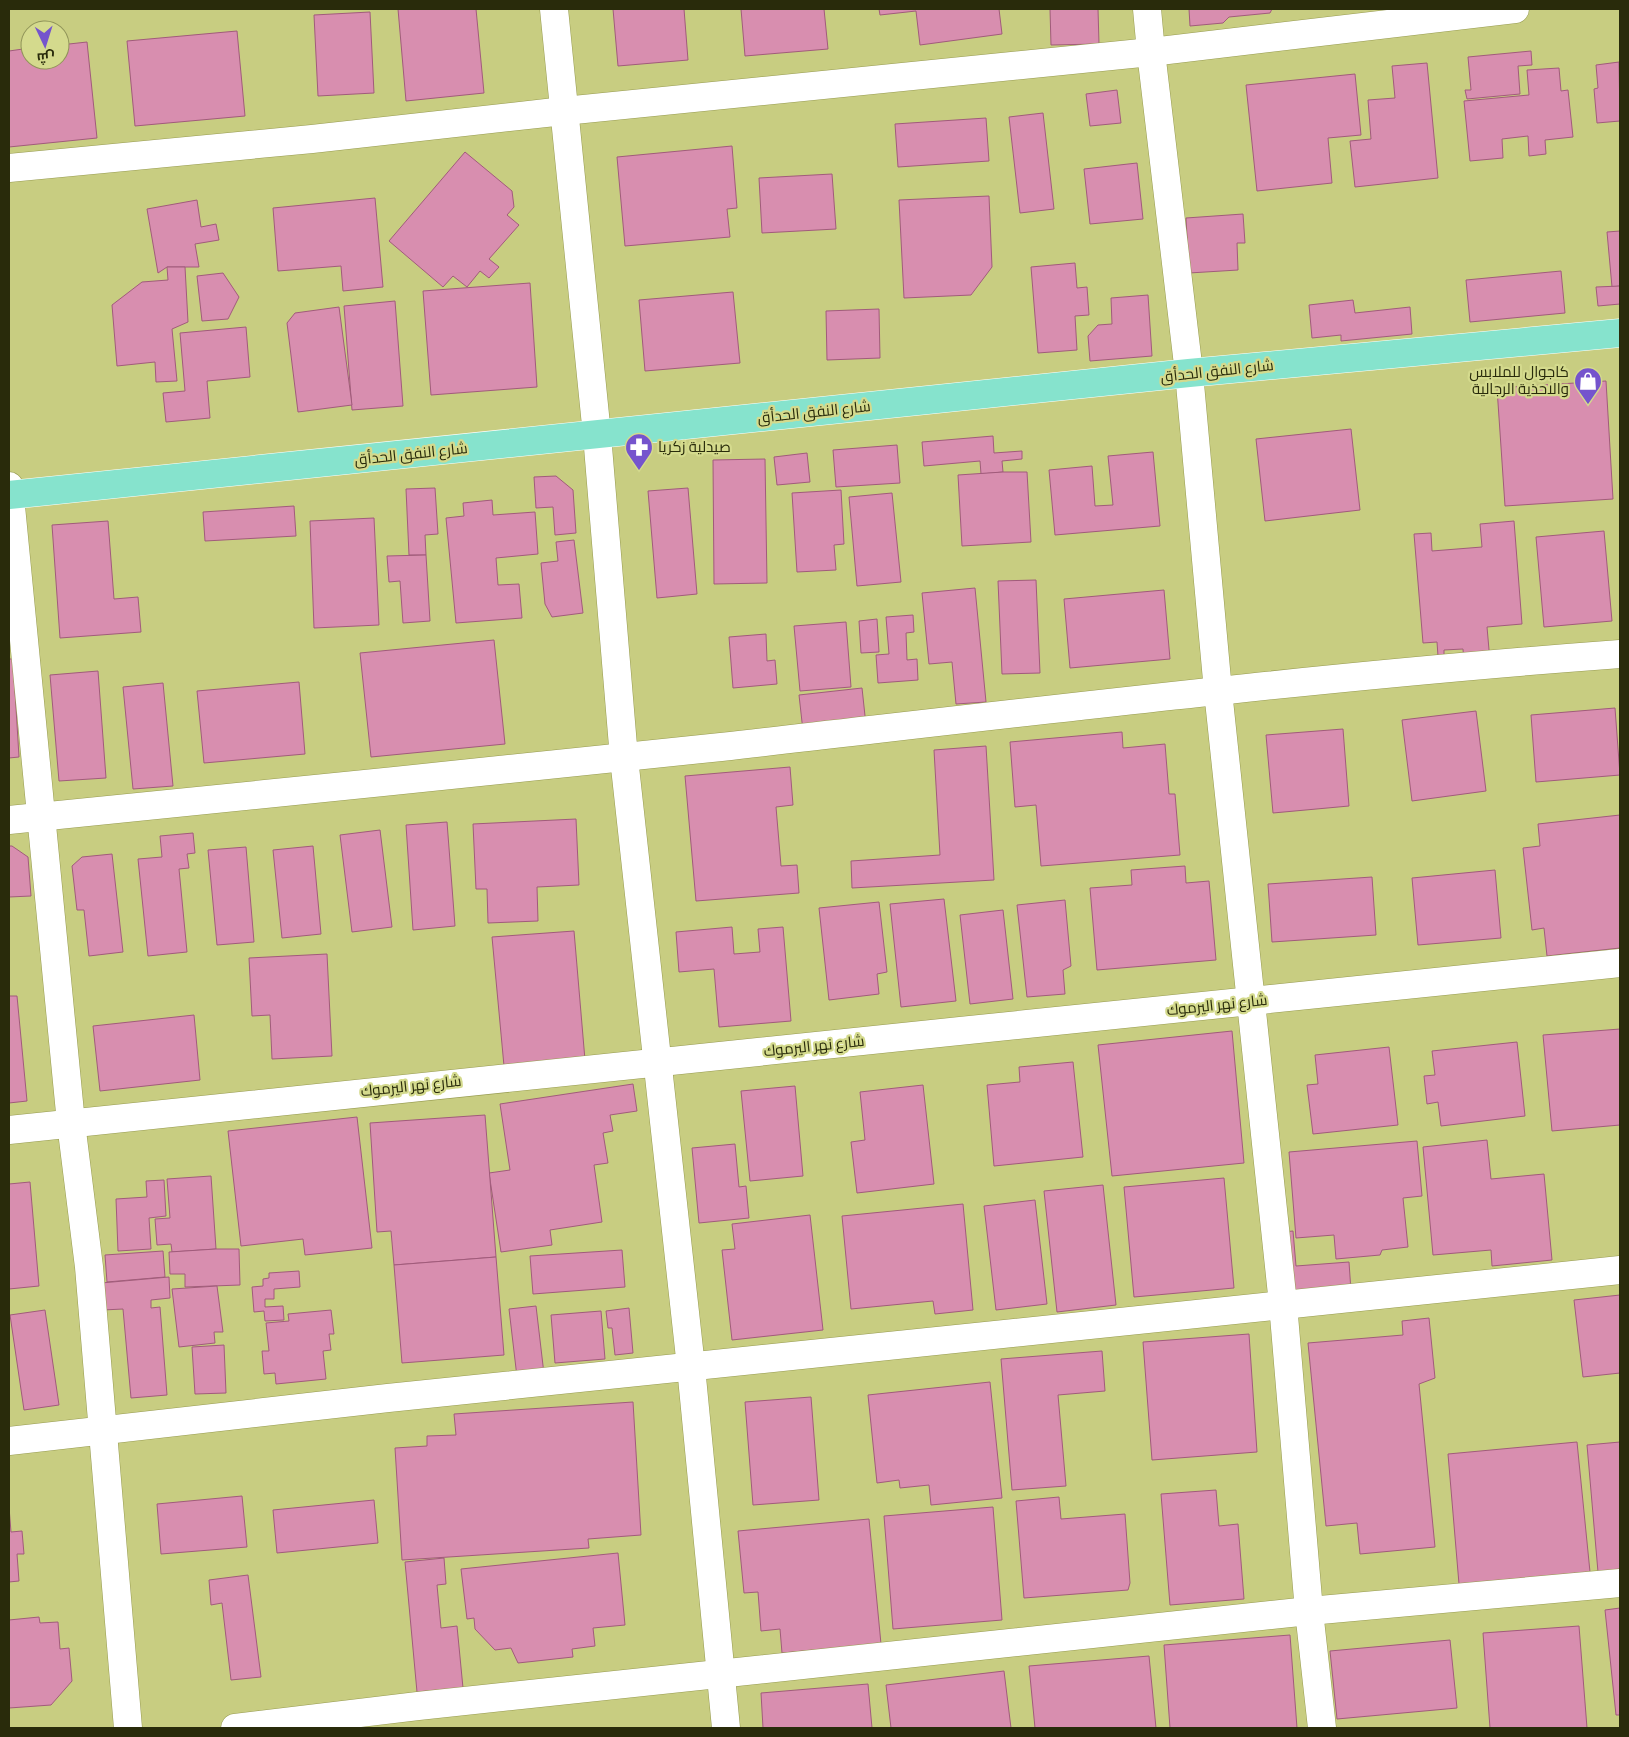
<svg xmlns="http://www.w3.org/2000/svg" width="1629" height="1737" viewBox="0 0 1629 1737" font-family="Cabin,Cairo,sans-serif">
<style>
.building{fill:#d88eaf;stroke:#a15b7b}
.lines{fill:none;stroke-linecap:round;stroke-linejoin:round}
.minor-casing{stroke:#979b50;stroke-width:29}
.major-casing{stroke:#fff;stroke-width:29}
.minor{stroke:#fff;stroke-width:28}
.major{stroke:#86e3cd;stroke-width:28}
.labels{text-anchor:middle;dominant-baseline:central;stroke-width:4.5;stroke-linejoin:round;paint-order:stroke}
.street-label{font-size:15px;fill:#292b0b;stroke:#d4da8d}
.poi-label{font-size:15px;fill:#292b0b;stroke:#d4da8d;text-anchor:end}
</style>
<rect width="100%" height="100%" fill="#c8cd81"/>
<g class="building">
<path d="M398,9H476L484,93L406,101Z"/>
<path d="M613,9H684L688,60L618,66Z"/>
<path d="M741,9H824L828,49L745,56Z"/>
<path d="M879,9H999L1002,34L920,45L916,11L880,15Z"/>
<path d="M1050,9H1098L1099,44L1051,45Z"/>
<path d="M1189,9H1272L1270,13L1229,17L1223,23L1190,26Z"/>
<path d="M370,12L374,93L318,96L314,15Z"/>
<path d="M237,31L245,116L135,126L127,41Z"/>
<path d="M87,42L97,138L9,147V51L30,48V60H60V45Z"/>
<path d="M1531,51L1532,65L1518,66L1520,94L1467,99L1465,90H1471L1468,57Z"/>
<path d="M1619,62L1620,121L1597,123L1594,89L1598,88L1596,65Z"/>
<path d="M1427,63L1438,178L1355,187L1350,141L1371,139L1368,100L1395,98L1392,66Z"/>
<path d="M1559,68L1561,91L1568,90L1573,137L1545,140L1546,154L1529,156L1528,136L1502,139L1503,158L1470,161L1464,101L1529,95L1527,70Z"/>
<path d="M1355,74L1361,135L1328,138L1332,183L1257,191L1246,85Z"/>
<path d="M1117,90L1121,123L1090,126L1086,94Z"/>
<path d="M1043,113L1054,209L1020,213L1009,117Z"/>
<path d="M986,118L989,161L898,167L895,124Z"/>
<path d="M732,146L737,208L727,209L730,237L625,246L617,157Z"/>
<path d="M465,152L512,191L514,207L507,215L519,225L489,259L499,267L489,278L480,271L467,287L453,276L443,287L389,241Z"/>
<path d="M1137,163L1143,219L1090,224L1084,169Z"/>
<path d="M832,174L836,229L762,233L759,178Z"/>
<path d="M989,196L992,267L971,295L904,298L899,200Z"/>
<path d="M375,198L383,287L343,291L341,266L278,271L273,208Z"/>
<path d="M197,200L201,227L216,224L219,240L195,244L199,267H167L158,273L147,209Z"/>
<path d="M1243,214L1245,243H1237L1238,270L1189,273L1186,218Z"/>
<path d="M1620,231V286L1612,287L1607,232Z"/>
<path d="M1075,263L1077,288L1087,287L1089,315L1075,316L1077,350L1038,353L1031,267Z"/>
<path d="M167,267H185L188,322L172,329L177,381L156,382L155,362L117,366L112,305L142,282L168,280Z"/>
<path d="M1561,271L1565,313L1470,322L1466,280Z"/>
<path d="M223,273L239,297L228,319L202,321L197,276Z"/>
<path d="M530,283L537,387L431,395L423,291Z"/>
<path d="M1620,286V304L1598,306L1596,287Z"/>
<path d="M733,292L740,363L645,371L639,300Z"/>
<path d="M1148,295L1152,356L1090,361L1088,336L1098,325L1112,324L1111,298Z"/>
<path d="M1353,300L1355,313L1410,307L1412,334L1341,341V335L1312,338L1309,305Z"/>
<path d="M395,301L403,406L352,410L344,306Z"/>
<path d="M339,307L352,405L298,412L287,323L295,313Z"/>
<path d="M879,309L880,358L827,360L826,311Z"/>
<path d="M246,327L250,377L207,381L210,418L166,422L163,393L185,391L180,333Z"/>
<path d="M1606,381L1613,499L1505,506L1497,388Z"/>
<path d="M1351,429L1360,510L1265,521L1256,439Z"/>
<path d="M993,436L994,453L1022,451V459L1002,461L1003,472L981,474L980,461L924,466L922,442Z"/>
<path d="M897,445L900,483L836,487L833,450Z"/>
<path d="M1153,452L1160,526L1055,535L1049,470L1092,466L1095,506L1113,505L1108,456Z"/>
<path d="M807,453L810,482L777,485L774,457Z"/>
<path d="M765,459L767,583L714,584L713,460Z"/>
<path d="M1003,472H1027L1031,542L962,546L958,475Z"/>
<path d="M556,476L573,490L576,533L555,535L553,507L536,508L534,477Z"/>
<path d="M435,488L438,534L425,535L426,555H409L406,489Z"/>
<path d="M688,488L697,594L657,598L648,491Z"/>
<path d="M841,490L844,544L834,545L836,570L797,572L792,493Z"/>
<path d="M892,493L901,582L857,586L849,497Z"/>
<path d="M492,500L493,515L535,512L538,554L496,558L498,585L519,584L522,618L456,623L446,518L464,516L463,503Z"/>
<path d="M294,506L296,536L205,541L203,512Z"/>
<path d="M374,518L379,625L314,628L310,521Z"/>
<path d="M108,521L114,599L138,597L141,632L60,638L52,525Z"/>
<path d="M1514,521L1522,624L1487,627L1490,661L1464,663L1463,649L1444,650V655L1438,656L1437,642L1423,643L1414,534L1431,533L1432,551L1482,547L1480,524Z"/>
<path d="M1604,531L1612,621L1544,627L1536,537Z"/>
<path d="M574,540L583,613L552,617L545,604L541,563L558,561L556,542Z"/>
<path d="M426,555L430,621L403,623L400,581L389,582L387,556Z"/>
<path d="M1036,580L1040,673L1002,674L998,581Z"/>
<path d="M975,588L986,702L956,704L952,662L929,664L922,593Z"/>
<path d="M1164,590L1170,659L1070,668L1064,599Z"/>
<path d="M913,615L914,632L906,633L907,660L917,659L918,680L878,683L876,655L889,654L886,617Z"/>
<path d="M877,619L879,652L861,653L859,621Z"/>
<path d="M846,622L851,687L800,691L794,626Z"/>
<path d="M766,634L767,661L775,660L777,684L733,688L729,637Z"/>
<path d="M494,640L505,744L371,757L360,653Z"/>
<path d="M9,659H13L19,757L9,758Z"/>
<path d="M98,671L106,778L59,781L50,675Z"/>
<path d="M299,682L305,754L204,763L197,691Z"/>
<path d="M163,683L173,786L133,789L123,687Z"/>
<path d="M862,688L866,725L803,731L799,695Z"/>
<path d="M1615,708L1620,775L1536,782L1531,715Z"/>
<path d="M1476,711L1486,791L1412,801L1402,720Z"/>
<path d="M1343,729L1349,806L1273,813L1266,735Z"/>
<path d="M1122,732L1123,748L1165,744L1169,794H1175L1180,855L1041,866L1036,805L1015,807L1010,742Z"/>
<path d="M986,746L994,880L852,888L851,861L940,855L934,750Z"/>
<path d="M790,767L793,805L776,807L781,866L797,865L799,893L696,901L685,776Z"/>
<path d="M1620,815V948L1547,956L1544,928L1532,930L1523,848L1540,846L1538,824Z"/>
<path d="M576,819L579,885L537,887L538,921L488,923L487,889H476L473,824Z"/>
<path d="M447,822L455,926L413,930L406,825Z"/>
<path d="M380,830L392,927L352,932L340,835Z"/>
<path d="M193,833L195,853L187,854L189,868L179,869L187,952L148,956L138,859L162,857L160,836Z"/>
<path d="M9,846H12L28,857L31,896L9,897Z"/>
<path d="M313,846L321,934L282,938L273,850Z"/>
<path d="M246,847L254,942L217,945L208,850Z"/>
<path d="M112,854L123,952L89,956L84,910H77L72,866L82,857Z"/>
<path d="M1185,866L1186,883L1209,881L1216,960L1097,970L1090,888L1132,885L1131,870Z"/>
<path d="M1495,870L1501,938L1418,945L1412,878Z"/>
<path d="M1372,877L1376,935L1272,942L1268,884Z"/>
<path d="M944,899L956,1001L901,1007L890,904Z"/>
<path d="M1065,900L1071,966L1063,970L1065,994L1027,997L1017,905Z"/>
<path d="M879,902L887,972L877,974L879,994L829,1000L819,908Z"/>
<path d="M1003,910L1013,999L970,1004L960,915Z"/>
<path d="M732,927L734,954L760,952L758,929L783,927L791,1021L719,1027L714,969L679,972L676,932Z"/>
<path d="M574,931L585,1060L504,1066L492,937Z"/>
<path d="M327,954L332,1056L272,1059L270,1015L252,1016L249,958Z"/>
<path d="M9,996H17L27,1101L9,1103Z"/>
<path d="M194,1015L200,1080L100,1091L93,1026Z"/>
<path d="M1620,1029V1125L1552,1131L1543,1035Z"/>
<path d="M1232,1031L1244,1163L1112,1176L1098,1045Z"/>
<path d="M1517,1042L1525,1116L1441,1126L1438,1102L1427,1104L1424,1076L1435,1075L1432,1051Z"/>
<path d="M1389,1047L1398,1125L1313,1134L1307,1085L1318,1084L1315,1055Z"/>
<path d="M1073,1062L1083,1157L994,1166L987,1085L1020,1082L1019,1067Z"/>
<path d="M633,1084L637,1111L610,1115L613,1131L603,1133L608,1163L594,1165L602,1222L550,1230L552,1245L501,1252L489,1173L510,1170L500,1104Z"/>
<path d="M923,1085L934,1184L857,1193L851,1142L865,1140L860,1092Z"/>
<path d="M795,1086L803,1176L750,1181L741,1091Z"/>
<path d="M485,1115L496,1257L394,1265L391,1231L377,1232L370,1123Z"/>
<path d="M357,1117L372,1248L305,1255L303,1239L241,1246L228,1131Z"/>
<path d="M1487,1140L1491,1179L1544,1174L1552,1260L1492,1266L1491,1250L1433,1255L1423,1147Z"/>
<path d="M1417,1141L1422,1196L1403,1198L1408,1247L1382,1250L1380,1255L1336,1259L1334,1235L1296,1238L1289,1152Z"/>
<path d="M735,1144L739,1187L746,1186L749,1218L699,1223L692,1148Z"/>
<path d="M211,1176L216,1249L172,1252L171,1244L157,1245L155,1219L170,1218L167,1179Z"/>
<path d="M1224,1178L1234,1288L1134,1297L1124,1187Z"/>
<path d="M164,1180L166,1216L149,1218L151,1249L118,1251L116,1199L147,1197L146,1181Z"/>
<path d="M30,1182L39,1286L9,1289V1184Z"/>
<path d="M1103,1185L1116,1305L1057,1312L1044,1191Z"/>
<path d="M1035,1200L1047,1304L996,1310L984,1206Z"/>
<path d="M963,1204L973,1310L935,1314L933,1301L851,1309L842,1216Z"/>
<path d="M810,1215L823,1330L732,1340L722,1250L735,1249L732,1224Z"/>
<path d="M1293,1231L1296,1266L1349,1262L1351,1291L1288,1297L1283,1232Z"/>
<path d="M216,1249H239L240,1285L185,1287V1274H170L169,1252Z"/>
<path d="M622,1250L625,1287L533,1294L530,1256Z"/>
<path d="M163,1251L165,1277L107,1282L105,1255Z"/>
<path d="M496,1257L504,1355L402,1363L394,1265Z"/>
<path d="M299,1271L300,1287L274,1289V1299H265V1307L283,1306L284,1320L265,1321L264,1311L254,1312L252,1287L263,1286V1279L269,1278V1273Z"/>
<path d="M169,1277L170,1298L151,1300V1308L160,1307L167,1395L131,1398L123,1309L103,1310L101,1283Z"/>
<path d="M217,1286L223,1332H214L215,1343L179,1347L172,1289Z"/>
<path d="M1620,1295V1373L1583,1377L1574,1300Z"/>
<path d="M536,1306L544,1374L517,1377L509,1309Z"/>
<path d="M629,1308L633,1353L615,1355L612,1328H608L606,1311Z"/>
<path d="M45,1310L59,1405L24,1410L10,1315Z"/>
<path d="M331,1310L334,1334H329L331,1350L323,1351L326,1379L276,1384L275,1373L264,1374L262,1351H269L266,1323L289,1321L288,1314Z"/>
<path d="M601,1311L605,1359L555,1363L551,1315Z"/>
<path d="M1429,1318L1435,1378L1419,1384L1435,1547L1360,1554L1357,1523L1326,1526L1308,1343L1403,1335L1402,1321Z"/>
<path d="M1249,1334L1257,1452L1152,1460L1143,1342Z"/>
<path d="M224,1345L226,1393L195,1394L192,1347Z"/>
<path d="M1102,1351L1105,1391L1058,1395L1066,1486L1012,1490L1001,1359Z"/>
<path d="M990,1382L1002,1498L931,1505L929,1485L900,1488L899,1480L877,1483L868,1395Z"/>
<path d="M811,1397L819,1500L753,1505L745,1402Z"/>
<path d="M633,1402L641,1535L588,1539L589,1548L402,1560L395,1448L427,1446V1436L456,1435L454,1414Z"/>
<path d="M1577,1442L1590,1572L1459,1584L1448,1454Z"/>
<path d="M1620,1442V1570L1598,1572L1587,1445Z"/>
<path d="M1216,1490L1219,1526L1238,1524L1244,1599L1170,1605L1161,1494Z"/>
<path d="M242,1496L247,1547L161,1554L157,1504Z"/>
<path d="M1059,1497L1061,1519L1125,1514L1130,1583L1128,1590L1024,1598L1016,1501Z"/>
<path d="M374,1500L378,1543L277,1553L273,1510Z"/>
<path d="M9,1507L11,1532L22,1531L24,1554H17L19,1581L9,1582Z"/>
<path d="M993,1507L1002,1620L893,1629L884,1516Z"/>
<path d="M869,1519L881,1644L782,1653L780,1629L761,1631L758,1592L744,1593L738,1531Z"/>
<path d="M618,1553L625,1625L593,1628L595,1646L572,1649L573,1657L518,1663L511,1648L495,1650L475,1629L474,1618L467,1619L461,1569Z"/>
<path d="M444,1558L446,1584L437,1585L441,1628L457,1626L463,1688L417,1692L405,1562Z"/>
<path d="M248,1575L261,1677L231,1680L222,1603L211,1605L209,1580Z"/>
<path d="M1620,1608V1715H1616L1605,1610Z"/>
<path d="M39,1617L40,1623L58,1622L60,1649L69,1648L72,1681L51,1705L9,1708V1620Z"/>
<path d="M1579,1626L1587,1728H1490L1483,1633Z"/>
<path d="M1290,1635L1297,1728H1170L1164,1645Z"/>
<path d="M1450,1640L1457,1708L1337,1719L1330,1651Z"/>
<path d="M1149,1656L1156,1728H1035L1029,1666Z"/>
<path d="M1004,1671L1011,1728H891L886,1685Z"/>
<path d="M868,1684L872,1728H763L761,1693Z"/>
</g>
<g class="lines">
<g class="minor-casing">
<g id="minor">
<path d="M554,9L597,435L624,758L691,1367L726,1728"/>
<path d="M1147,9L1151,52L1189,373L1218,691L1283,1304L1309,1611L1322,1728"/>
<path d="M9,168L312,139L564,111L1151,52L1515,9"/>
<path d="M9,486L71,1123L89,1267L128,1728"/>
<path d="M9,820C246,795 484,773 721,747C1021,713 1320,676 1620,654"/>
<path d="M9,1130C546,1071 1083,1020 1620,963"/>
<path d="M9,1441L388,1398L1620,1270"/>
<path d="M235,1728L418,1706L1309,1611L1620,1583"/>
</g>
</g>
<g class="major-casing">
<path id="major" d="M9,495L1189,373L1620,333"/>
</g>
<use href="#minor" class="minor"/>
<use href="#major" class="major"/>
</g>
<defs>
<g id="shop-pin" transform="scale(1.4375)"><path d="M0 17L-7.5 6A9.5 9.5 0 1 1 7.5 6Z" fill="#7554cd" stroke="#d4da8d"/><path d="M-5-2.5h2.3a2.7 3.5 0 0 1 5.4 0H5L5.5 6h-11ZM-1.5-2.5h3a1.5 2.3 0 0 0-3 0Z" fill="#fff"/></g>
<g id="pharmacy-pin" transform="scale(1.4375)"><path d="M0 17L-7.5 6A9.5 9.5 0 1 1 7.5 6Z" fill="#7554cd" stroke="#d4da8d"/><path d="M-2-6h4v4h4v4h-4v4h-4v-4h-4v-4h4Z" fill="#fff"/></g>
</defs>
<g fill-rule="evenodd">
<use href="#shop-pin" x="1588" y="381"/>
<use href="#pharmacy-pin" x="639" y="447"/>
</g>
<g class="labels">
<g class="street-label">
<text transform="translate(1217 371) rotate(-6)">شارع النفق الحدأق</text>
<text transform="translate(814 412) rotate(-6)">شارع النفق الحدأق</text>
<text transform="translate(411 454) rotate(-6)">شارع النفق الحدأق</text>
<text transform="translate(1217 1005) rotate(-6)">شارع نهر اليرموك</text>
<text transform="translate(814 1046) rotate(-6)">شارع نهر اليرموك</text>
<text transform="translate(411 1086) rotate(-6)">شارع نهر اليرموك</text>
</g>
<g class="poi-label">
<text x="1569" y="372">كاجوال للملابس<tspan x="1569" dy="17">والاحذية الرجالية</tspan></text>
<text x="658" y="447" text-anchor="start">صيدلية زكريا</text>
</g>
</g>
<rect width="1629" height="1737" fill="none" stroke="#292b0b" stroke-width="20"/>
<g transform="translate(45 45) rotate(176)"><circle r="24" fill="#d4da8d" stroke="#909459"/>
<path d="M0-4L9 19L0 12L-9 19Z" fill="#7554cd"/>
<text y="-8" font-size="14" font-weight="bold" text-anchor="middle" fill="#292b0b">ش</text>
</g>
</svg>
